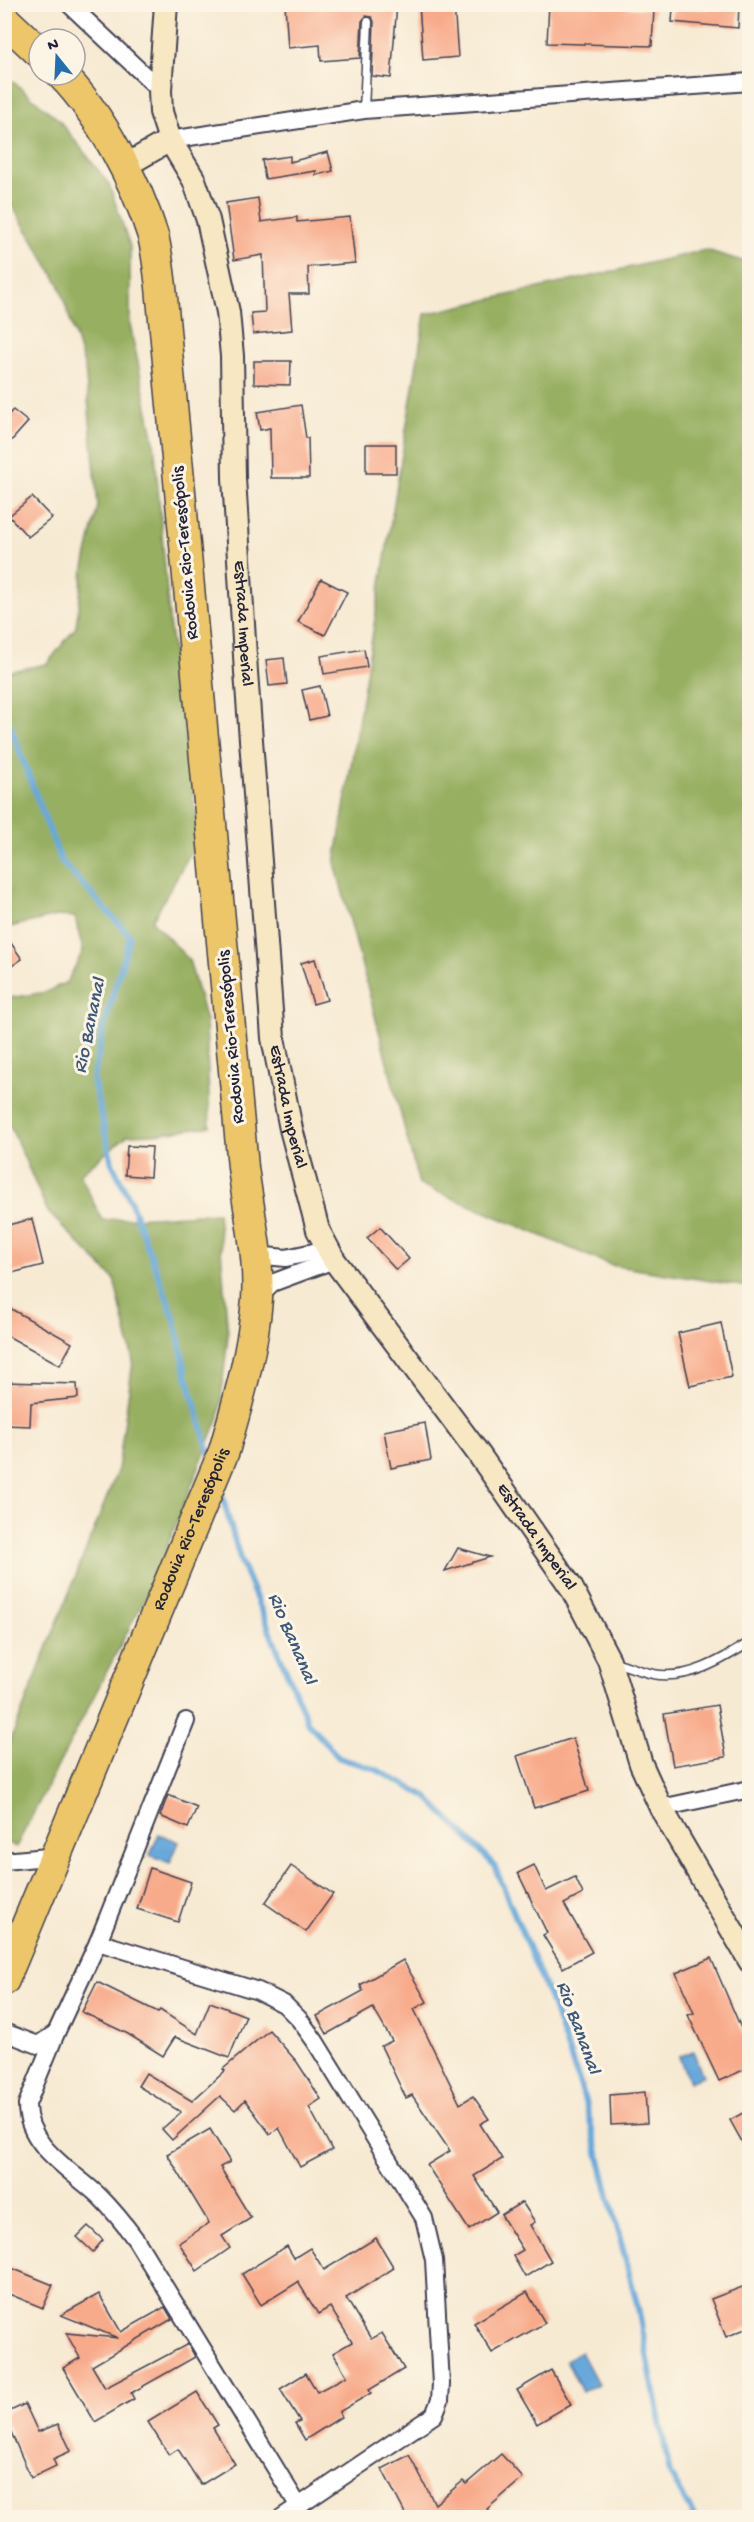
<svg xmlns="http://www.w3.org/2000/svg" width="754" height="2522" viewBox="0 0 754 2522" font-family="'Gochi Hand',sans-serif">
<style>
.forest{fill:#96af60;stroke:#5c684e;stroke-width:1.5}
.water{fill:#68a9db;stroke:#45668b;stroke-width:1.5}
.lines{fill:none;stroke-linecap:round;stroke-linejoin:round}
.stream{stroke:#68a9db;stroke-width:6}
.building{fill:#f8ab8b}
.lane-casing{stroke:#424052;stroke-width:11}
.street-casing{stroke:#424052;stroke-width:20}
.secondary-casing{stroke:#424052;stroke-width:26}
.highway-casing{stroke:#424052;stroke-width:33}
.lane{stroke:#fff;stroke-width:8}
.street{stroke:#fff;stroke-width:16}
.secondary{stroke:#f7e8c3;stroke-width:22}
.highway{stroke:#ecc669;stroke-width:30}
.labels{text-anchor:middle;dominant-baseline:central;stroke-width:6;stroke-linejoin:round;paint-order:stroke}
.street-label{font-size:18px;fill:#22223b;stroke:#fcf5e5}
.water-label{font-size:20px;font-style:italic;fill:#3e587b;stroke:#fcf5e5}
</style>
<rect width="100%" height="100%" fill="#fcf5e5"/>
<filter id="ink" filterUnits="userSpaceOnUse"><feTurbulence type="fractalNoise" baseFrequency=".0167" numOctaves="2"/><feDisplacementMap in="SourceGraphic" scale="12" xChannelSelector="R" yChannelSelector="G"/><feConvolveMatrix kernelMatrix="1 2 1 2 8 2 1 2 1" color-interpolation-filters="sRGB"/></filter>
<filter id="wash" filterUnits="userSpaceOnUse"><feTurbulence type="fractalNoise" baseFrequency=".008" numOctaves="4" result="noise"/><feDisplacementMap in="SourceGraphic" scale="24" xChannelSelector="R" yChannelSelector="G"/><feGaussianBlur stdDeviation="1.35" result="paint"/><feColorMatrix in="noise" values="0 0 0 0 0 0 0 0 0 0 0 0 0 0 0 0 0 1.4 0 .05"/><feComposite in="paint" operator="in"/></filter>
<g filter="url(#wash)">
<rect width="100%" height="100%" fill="#f7ead3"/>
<g class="forest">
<path d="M5,75L59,120L109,184L130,246V324L154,441L170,628L199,838L152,921L189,960L206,1021L210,1126L155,1134L128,1135L80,1174L102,1220L218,1213L228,1335L219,1417L151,1586L16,1847L5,1841L4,1757L118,1469L133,1361L114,1279L48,1212L7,1119L5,1117V999L46,992L67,982L83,951L75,917L57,916L5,928V672L47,664L76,627L83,572L98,506L85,368L59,284L13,207L5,205Z"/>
<path d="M706,250L749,263V1287L610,1265L419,1184L335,863L425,314Z"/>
</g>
<g class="water">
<path d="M159,1834L179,1842L170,1863L150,1855Z"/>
<path d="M693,2051L703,2076L689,2082L679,2057Z"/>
<path d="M581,2352L598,2384L582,2392L566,2360Z"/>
</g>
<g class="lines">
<g class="stream">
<path d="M4,710L61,861L130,936L103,1030L93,1080L112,1163L130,1200L175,1320L186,1373L210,1455"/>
<path d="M220,1488L241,1562L308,1723L339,1758L375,1769L426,1796L494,1865L552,2004L582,2090L638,2308L670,2474L695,2518"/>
</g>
</g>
<g id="blocks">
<g class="building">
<path d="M285,4H397L391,78L372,76L374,22L372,17L366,16L362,21L360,58L321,61L320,45L288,48Z"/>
<path d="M419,4H454L458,57L423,60Z"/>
<path d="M549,4H626V8L654,9L652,46L547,43Z"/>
<path d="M707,4H739L738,28L672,22L673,8L707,9Z"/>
<path d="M328,152L333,171L316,175V171L265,179L262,160L290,156V162Z"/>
<path d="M258,198L261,222L297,217V222L350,217L355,263L308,267L309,294H289L292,330L253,334L251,313L265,312L263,255L234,260L226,203Z"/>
<path d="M254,361H291L290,385L254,384Z"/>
<path d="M301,405L306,438H308L309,478H271L270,428L260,430L257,412Z"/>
<path d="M13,410L28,422L4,449V419Z"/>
<rect x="366" y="444" width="30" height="29"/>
<path d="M32,497L52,518L28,537L9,516Z"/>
<path d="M321,579L347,592L325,635L298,622Z"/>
<path d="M364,649L367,667L324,674L321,656Z"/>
<path d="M284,658L287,684L269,686L266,660Z"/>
<path d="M320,686L327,716L309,720L302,690Z"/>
<path d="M4,933L22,959L4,971Z"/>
<path d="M315,959L327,1000L313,1004L301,963Z"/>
<path d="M127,1146L152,1147L150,1177L125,1175Z"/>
<path d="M32,1219L43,1265L4,1275V1226Z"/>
<path d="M380,1227L409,1259L396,1270L367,1238Z"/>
<path d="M4,1305L72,1343L60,1365L4,1334Z"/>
<path d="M721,1323L732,1377L690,1386L678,1333Z"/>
<path d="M4,1382L77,1384L78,1398L31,1403L30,1426L4,1425Z"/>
<path d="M425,1423L431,1460L391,1468L384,1431Z"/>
<path d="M458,1548L490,1557L445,1571Z"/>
<path d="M717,1705L726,1757L673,1766L664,1714Z"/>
<path d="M573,1738L589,1791L534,1808L517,1756Z"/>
<path d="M168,1795L197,1807L188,1828L160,1816Z"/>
<path d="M534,1865L546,1891L575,1877L583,1894L564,1904L592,1952L563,1968L543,1935L547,1933L518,1873Z"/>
<path d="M291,1866L333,1894L306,1932L265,1903Z"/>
<path d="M150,1868L191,1882L178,1922L137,1909Z"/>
<path d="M711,1958L750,2049V2067L719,2081L688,2015L694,2013L676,1973Z"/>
<path d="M403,1960L427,2002L414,2009L460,2104L473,2096L489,2119L480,2124L502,2159L474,2176L497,2212L469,2230L427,2165L450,2151L412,2095L406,2098L381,2046L392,2041L373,2008L327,2034L317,2016L363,1991L360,1985Z"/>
<path d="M97,1982L158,2012L160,2010L197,2034L210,2002L246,2016L229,2058L175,2037L163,2056L128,2034L82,2012Z"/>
<path d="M269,2030L297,2062L321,2099L309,2107L332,2150L300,2167L279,2128L270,2134L245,2100L235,2110L220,2096L172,2140L162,2129L181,2112L138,2086L146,2073L192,2101L225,2071L223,2069Z"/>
<path d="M645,2092L647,2123L611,2125L610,2095Z"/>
<path d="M750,2109V2156L730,2120Z"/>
<path d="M210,2129L230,2162L220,2167L251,2218L222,2236L230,2248L197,2271L179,2243L209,2223L167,2154Z"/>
<path d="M522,2202L535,2222L530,2225L551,2261L525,2277L513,2256L523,2250L501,2215Z"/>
<path d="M88,2226L103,2240L93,2252L77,2237Z"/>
<path d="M376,2238L394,2268L346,2298L371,2339L382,2333L404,2369L369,2390L371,2393L339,2412L341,2417L305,2440L295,2423L300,2421L280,2389L306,2373L317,2392L347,2376L333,2353L352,2342L330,2307L318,2314L298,2282L261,2305L242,2274L287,2246L294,2258L310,2248L324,2270Z"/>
<path d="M4,2265L53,2285L43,2308L4,2292Z"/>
<path d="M750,2284V2327L726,2337L711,2299Z"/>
<path d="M527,2292L545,2323L492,2353L474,2323Z"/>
<path d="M99,2294L121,2332L165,2307L172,2319L92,2366L105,2388L188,2344L195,2357L131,2393L134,2399L95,2422L63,2368L80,2358L66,2333L118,2338L61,2315Z"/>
<path d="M551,2370L571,2404L537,2424L517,2390Z"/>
<path d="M197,2392L218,2425L213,2428L235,2464L201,2485L178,2449L169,2455L148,2422Z"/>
<path d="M25,2404L38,2432L58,2424L71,2451L53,2459L56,2466L31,2478L4,2416V2414Z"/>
<path d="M501,2454L523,2478L487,2509L495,2517H407L382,2469L409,2455L435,2504L463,2481L466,2484Z"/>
</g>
</g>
</g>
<g filter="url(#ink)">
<use href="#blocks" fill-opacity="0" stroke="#424052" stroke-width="1.5"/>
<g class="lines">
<g class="lane-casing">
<g id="lane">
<path d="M364,110L368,22"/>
<path d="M612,1661C625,1665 639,1671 653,1674C687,1681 722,1660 750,1642"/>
</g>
</g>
<g class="street-casing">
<g id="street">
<path d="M69,4L160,90"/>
<path d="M170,140L364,110L750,82"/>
<path d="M255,1255L286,1258L327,1249"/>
<path d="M258,1297L272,1283L334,1260"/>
<path d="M186,1721L98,1942L56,2033L27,2104C26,2146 73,2171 100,2197C113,2210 125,2225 136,2240L298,2505"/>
<path d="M661,1808L750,1789"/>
<path d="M4,1861L58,1856"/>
<path d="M98,1942L258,1991L284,2004L299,2019L315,2041L424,2218L434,2260L441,2384L440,2400L434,2415L281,2518"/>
<path d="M4,2032L38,2045L56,2033"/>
</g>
</g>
<g class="secondary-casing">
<g id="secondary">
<path id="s1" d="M170,140L194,180L208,220L228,312L232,356L234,478L246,672L273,1038L291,1129L318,1230L334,1260L478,1453L571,1587L609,1660L641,1764L661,1808L750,1961"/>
<path d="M123,167L170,140L161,112L160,90L166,4"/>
</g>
</g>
<g class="highway-casing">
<g id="highway">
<path d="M4,19L39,52"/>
<path id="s2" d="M4,1980L224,1451C238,1402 253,1351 257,1299C260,1256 248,1209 243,1167L161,287C159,270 157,252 153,236C136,182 101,115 62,75"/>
</g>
</g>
<use href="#lane" class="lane"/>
<use href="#street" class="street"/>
<use href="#secondary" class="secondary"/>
<use href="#highway" class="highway"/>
</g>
</g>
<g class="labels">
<g class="street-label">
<text transform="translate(186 553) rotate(-95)">Rodovia Rio-Teresópolis</text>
<text stroke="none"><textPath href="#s1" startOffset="495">Estrada Imperial</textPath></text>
<text transform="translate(232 1037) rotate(-95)">Rodovia Rio-Teresópolis</text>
<text stroke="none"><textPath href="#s1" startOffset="981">Estrada Imperial</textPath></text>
<text stroke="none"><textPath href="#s2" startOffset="488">Rodovia Rio-Teresópolis</textPath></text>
<text stroke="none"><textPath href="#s1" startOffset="1485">Estrada Imperial</textPath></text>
</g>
<g class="water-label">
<text transform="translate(91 1026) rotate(-78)">Rio Bananal</text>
<text transform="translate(291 1639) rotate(67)">Rio Bananal</text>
<text transform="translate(577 2028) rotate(70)">Rio Bananal</text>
</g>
</g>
<rect width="754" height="2522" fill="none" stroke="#fcf5e5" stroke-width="24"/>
<g transform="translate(57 57) rotate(342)"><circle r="28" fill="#fcf5e5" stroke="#a5a1a1" stroke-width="1.5"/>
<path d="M0-4.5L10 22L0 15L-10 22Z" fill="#1f6fb2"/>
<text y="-9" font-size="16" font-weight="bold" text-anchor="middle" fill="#22223b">N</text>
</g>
</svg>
